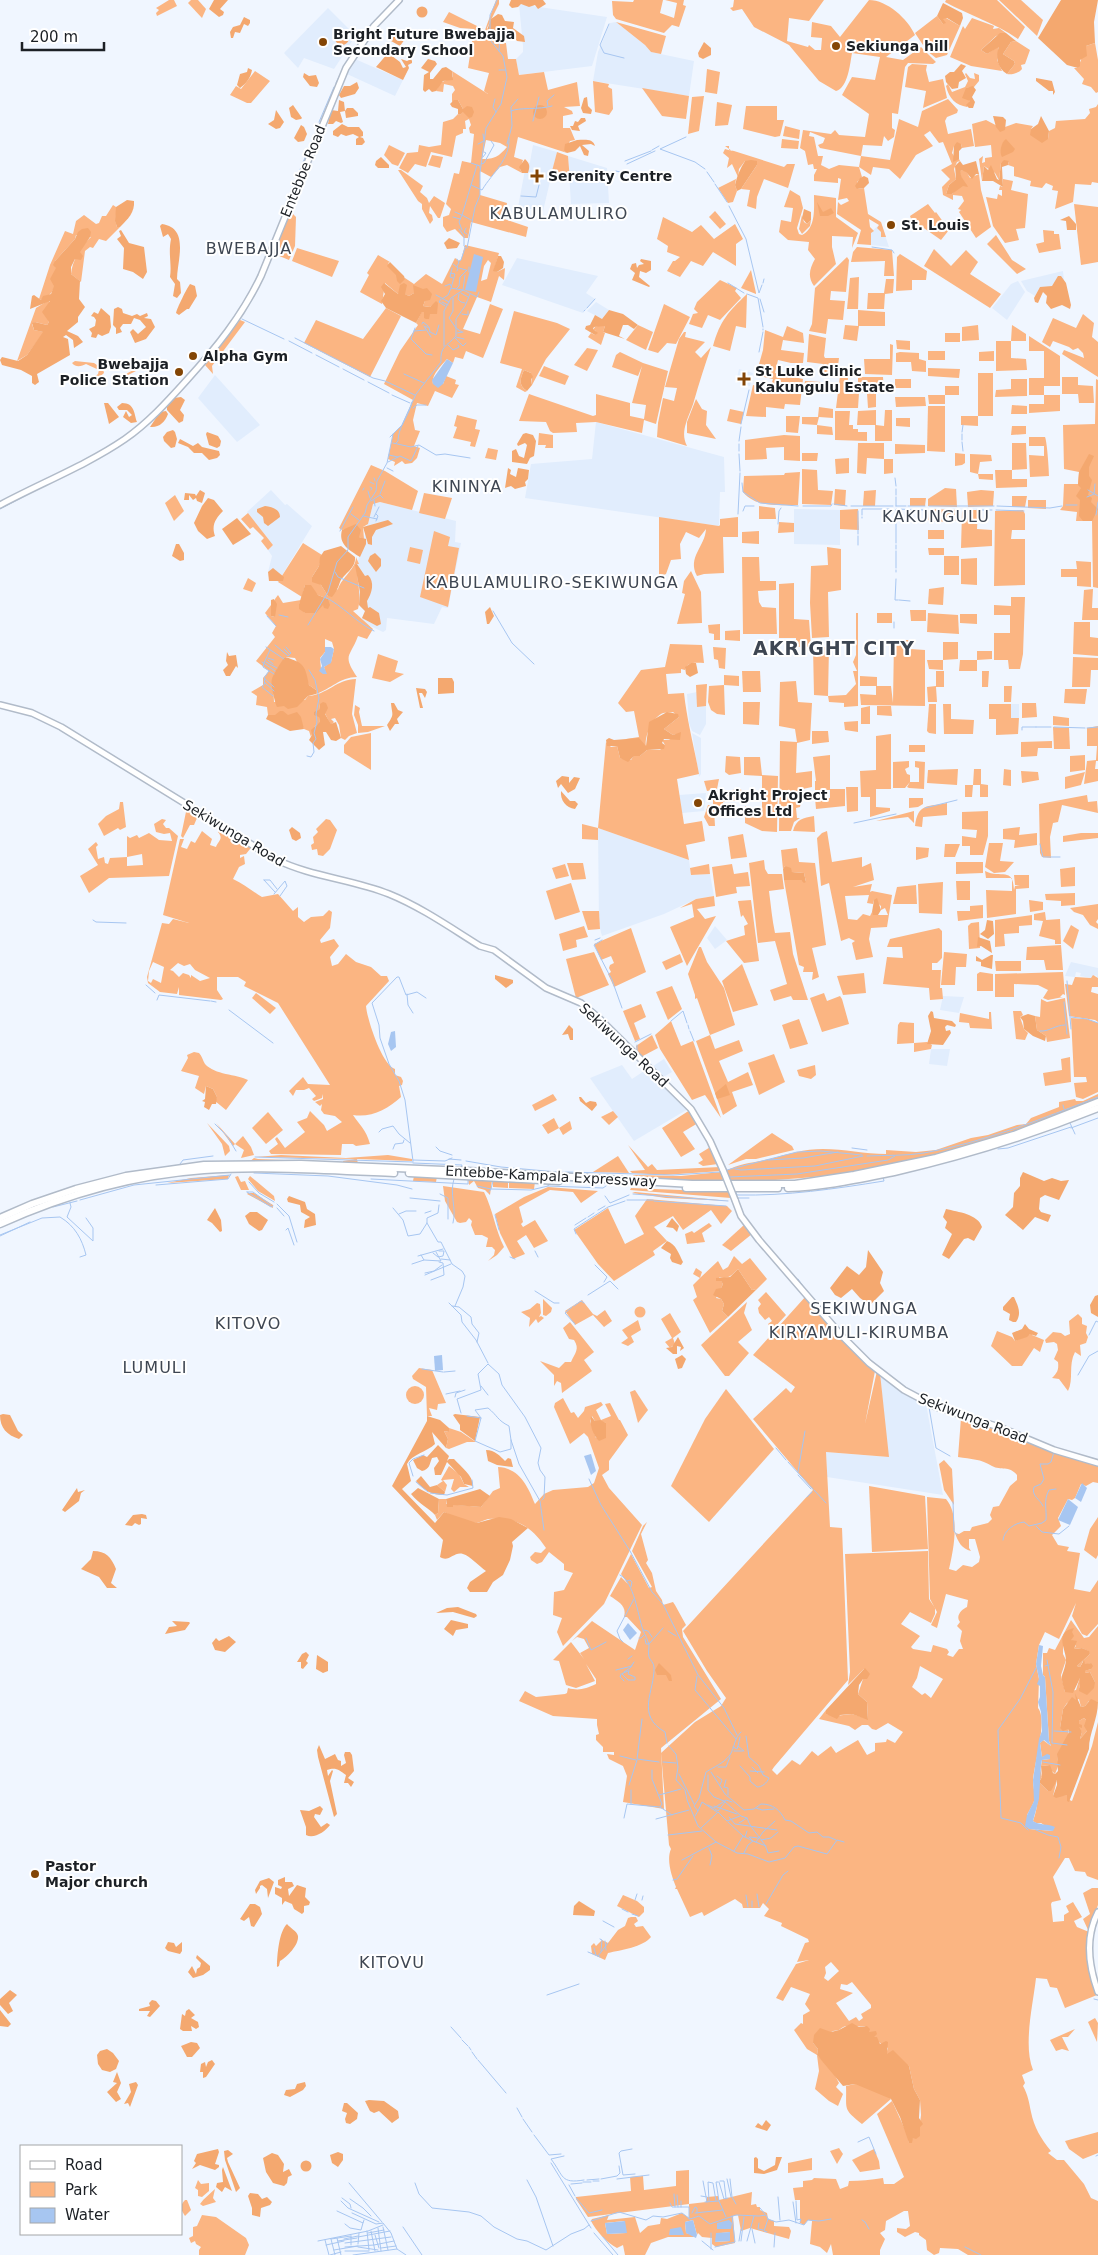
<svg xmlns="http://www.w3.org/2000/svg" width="1098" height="2255" viewBox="0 0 1098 2255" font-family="'DejaVu Sans',sans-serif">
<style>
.built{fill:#e1edfd}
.green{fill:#fbb582;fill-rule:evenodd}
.forest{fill:#f4a86f;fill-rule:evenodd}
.water{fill:#a7c6f1}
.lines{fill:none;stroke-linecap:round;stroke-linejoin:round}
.stream{stroke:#a7c6f1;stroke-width:1}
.major-casing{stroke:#b1bbc9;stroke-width:8}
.highway-casing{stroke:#b1bbc9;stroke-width:9}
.major{stroke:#fff;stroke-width:5}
.highway{stroke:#fff;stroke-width:6}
.major-bridge-casing{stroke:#b1bbc9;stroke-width:8;stroke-linecap:butt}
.major-bridge{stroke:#fff;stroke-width:5}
.poi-dot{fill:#834505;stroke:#fff;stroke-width:2}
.labels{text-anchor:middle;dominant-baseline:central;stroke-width:4;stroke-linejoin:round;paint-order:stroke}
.poi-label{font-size:14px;font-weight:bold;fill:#1c2025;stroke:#fff;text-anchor:start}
.street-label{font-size:14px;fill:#1c2025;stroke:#fff}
.quarter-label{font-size:16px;letter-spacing:1px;fill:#3e4652;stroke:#fff}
.district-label{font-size:19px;font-weight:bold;letter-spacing:1px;fill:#3e4652;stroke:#fff}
</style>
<rect width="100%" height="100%" fill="#f0f6ff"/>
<g class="built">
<path d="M519,4L607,17L592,66L519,75L516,59L523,52V46Z"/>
<path d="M328,8L354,34V38L334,69L304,58L298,68L284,53Z"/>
<path d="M616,22L645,45L651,52L694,61L689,96L593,81L598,52L610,23Z"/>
<path d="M355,59L403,80L395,96L347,74Z"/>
<path d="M533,145L557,152L543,211L518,207L525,170L530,162Z"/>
<path d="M568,156L607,168L609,203L571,204Z"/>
<path d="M881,223L889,247L871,245V232Z"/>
<path d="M517,258L598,276L586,293L595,299L583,313L502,285Z"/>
<path d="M1063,271L1064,281L1051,290L1040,287L1035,296L1027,291L1021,281Z"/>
<path d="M1018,281L1025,292L1007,320L992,308L1011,284Z"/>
<path d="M596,302L609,310L602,319L587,311Z"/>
<path d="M739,369L753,373L750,386L736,382Z"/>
<path d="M215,375L260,425L237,442L198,398Z"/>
<path d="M596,422L724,457L725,492H720L719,526L525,498L531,464L592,459Z"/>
<path d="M271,490L285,505L287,504L312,526L278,582L268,572L272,556L268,550L273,545L247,512Z"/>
<path d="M380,502L456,521L455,542L461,543L448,608L442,607L434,624L387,618L386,630L383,632L364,623L362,618L365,611L359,605L355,572L373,504Z"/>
<path d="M794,509L840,510V545L794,544Z"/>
<path d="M697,692V706H706V724L700,735L692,731L689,723L687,694Z"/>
<path d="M1011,704H1019V718L1011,719Z"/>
<path d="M692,733L701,738V774L699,777Z"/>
<path d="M706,793L704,811L682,813L679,795Z"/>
<path d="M598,828L689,860L691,875L710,874L714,896L696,899L664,914L602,936L599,925Z"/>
<path d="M715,926L727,940L715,949L707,938Z"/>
<path d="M1071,962L1098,968V978L1096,975L1091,978L1080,976L1081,973L1076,972L1075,977L1065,976Z"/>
<path d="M943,996L964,997L959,1013L940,1010Z"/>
<path d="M931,1049H950L947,1066L929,1064Z"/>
<path d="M664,1059L672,1072L660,1079L650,1068Z"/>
<path d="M622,1065L632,1079L647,1069L688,1109L634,1141L590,1078Z"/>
<path d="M880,1373L926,1404L943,1495L827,1477L826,1452L888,1457Z"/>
</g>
<g class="green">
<path d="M169,0H174L177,6L157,16L156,13L159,10L156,8Z"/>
<path d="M191,0H198L206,9L202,18L188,3Z"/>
<path d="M496,0H499V4L487,28L491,36L495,34L496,43H506L508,59H516L519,75L544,72L548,90L577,82L580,106L564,107L572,111L573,114L563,116V128H570L575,140L570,141L564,151L567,153L518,137L514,157L523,160L520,169L522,173L507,165L500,167L491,177L480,171V195L507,203L504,219L528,227L526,237L471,222L468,238H464L455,229L447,232L443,226V217L449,215L451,209L446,204L454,173L459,174L462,161L471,163L474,134L470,133L469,128L471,125L469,119L465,121L466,129H463V133L456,136L452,157L431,152L426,167L415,164L408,173L399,168L407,153L418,152L419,145L429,147L441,145L443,122L453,119L458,114L460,115L465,109H463L458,100L452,102V94L455,90L453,86L444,84L443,92L436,91L440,83L453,77L452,71L488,94L484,91L489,73L468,68L474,29L460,28L443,22L449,12L485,30ZM486,140L500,143L507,147C498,157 495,159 482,159Z"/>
<path d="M634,0H663L660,13L674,18L677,3L665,0H684L683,5L686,6L679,27L672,25L664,33L616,19L613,15L612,1L633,2Z"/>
<path d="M734,0H824L809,21L789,18L787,41L808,47L809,45L815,50H821L822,38L811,37L812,22L831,26L840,37L869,0C887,0 908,19 915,35L886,57L903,60L921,47L936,62L933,64L908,63L905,67L898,114L892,113V128L895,130L894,137L888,141L884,136L882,146L863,145L861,156L890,160L899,119L918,127L922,111L948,99L958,110L957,113L947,117L945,121L948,134L971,129L974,146L962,148L961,144L954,146L952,153L956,159H959L960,161L957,162L954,169L956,179L949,185L946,194H952L963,183L960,173L961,170L966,171L970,178L979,174L981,190L991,227L976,238L959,212L961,210L958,209L964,201L962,196L953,195V200L943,195L942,187L950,179L941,170L952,164L943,142L939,143L930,131L924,135L933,146L916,155L900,179L889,169L873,167L871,175L859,167L862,177L857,182V189L864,188L868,214L881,222L886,237H881V232L877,228L879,225L869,219L870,227L874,231L871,233V245L857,244L861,230L837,214L838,202L841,205L849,201L847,198L838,200L841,179L838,178V183L814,181V175L817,169H814L813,164L808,165L805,151L800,148L803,130L831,134L835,130L839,135L865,137L869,114L842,95L852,77L875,80L880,57L852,53C850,64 848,88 836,91L819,81L789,45L754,27L742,9L733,11L730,8L733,7ZM810,132L825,138L823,143L818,145L820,148L861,156L859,167L839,165L829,169L821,165L823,156H818L814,137L809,136Z"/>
<path d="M946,0H997L1025,27L1018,39C995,23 969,15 945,2Z"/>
<path d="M999,0H1021L1043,20L1037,36Z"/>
<path d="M937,16L943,24L942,18H946L960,26L947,55L936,58L927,51L915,33Z"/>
<path d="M972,18L994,26L993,29L999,28L1006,33L996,36L981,50L987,54L999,46L997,60L1002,71L971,66L950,57L963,26L965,29Z"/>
<path d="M616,22L666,36L661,54L651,52L645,45Z"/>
<path d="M1016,41L1030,50L1025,64L1021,65L1022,69C1019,73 1012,75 1007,74L1015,64L1014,61L1003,54L1011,42Z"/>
<path d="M1095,43L1098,60V92L1096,93L1091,87L1082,84L1084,79L1074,68H1078L1086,46Z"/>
<path d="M912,64L927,65L926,70L929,82L943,79L947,98L923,108L926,91L905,87L908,67Z"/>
<path d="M707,69L720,72L717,94L705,92Z"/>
<path d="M255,71L270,81L251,103H247L230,95L236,86L241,89Z"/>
<path d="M966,73L970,78L975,79L974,73L979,75V81L974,87L966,88L970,102L967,107C956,105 949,99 946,86L948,84L952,92L965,87L968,81L965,74Z"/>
<path d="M593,81L609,84L608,87L612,89L613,109L609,115L595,112Z"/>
<path d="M642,88L689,96L686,119L662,116Z"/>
<path d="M704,96L699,131L688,134L692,97Z"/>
<path d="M717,102L732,105L728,125L715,126Z"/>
<path d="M1098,104V183L1092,182L1091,185L1075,184L1073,202L1055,209L1058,191L1052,190L1053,186L1046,183L1042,188L1030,186L1031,181L1014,176V167L1008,165L1009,161L1001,163L999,180L995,173L984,166L982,181L979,159L983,156L982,163L985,162V158L992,157L991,145L975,147L972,124L986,120L1005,130V127L1016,123L1033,126L1031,129L1048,139L1049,131L1055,128L1056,121L1085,119L1090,113L1089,109L1096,107Z"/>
<path d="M746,106H777V120H784L780,136L775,137L743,129Z"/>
<path d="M785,126L800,130L799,139L783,136Z"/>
<path d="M782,139L799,141L798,149L781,148Z"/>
<path d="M389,145L405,153L398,166L392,164L384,155Z"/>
<path d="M725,146H729V150L734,151L784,167L787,164H795L788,188L764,179L757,197L756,209L747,206L750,190L741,189L757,165L745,161L739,169L738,177L732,164L727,168L729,158L723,153L725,149L732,151Z"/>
<path d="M557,152L568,156L570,181H561L560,173L552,171Z"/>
<path d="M432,155L443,157L440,168L428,165Z"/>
<path d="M398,170H401L423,186L420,192L427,198L429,203L434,196L445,203L440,218H438L430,206L429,213L432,215L433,220L430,224L422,209V204L418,201Z"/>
<path d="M736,179L735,185L737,191L733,202L728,203L718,188Z"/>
<path d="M1003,179L1013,181L1011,190L1028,194L1025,228L1016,229L1019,240L1005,243L993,226L986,197L997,199L998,194L1002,196V190H999L1000,186L1003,187Z"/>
<path d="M790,190L800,196L803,208L797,228L799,234L802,235C816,228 814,209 814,195L836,198V217L858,233L852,248L853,237L832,236V247L836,264L814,286C807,276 810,268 815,259L808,250L809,242L788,240L779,232L781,220L791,222L793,208L784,207Z"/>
<path d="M928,204L935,213L936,212L949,230L941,240L918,224L914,227L910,216Z"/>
<path d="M1074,204L1098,207V262L1081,265Z"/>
<path d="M113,205L116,207C117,214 114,220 117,227H120L106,241L99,239L93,248L90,247L85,251L81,282L71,274C72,261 81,246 91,237L76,235L75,239L55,261C57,270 57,286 51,293C49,296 44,298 41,300L39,299L50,265L65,231L73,234L76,221L84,215L96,224L99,223L102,216H106Z"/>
<path d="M290,211L296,217L295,246L289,260L272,253Z"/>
<path d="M715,211L726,224L720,229L709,217Z"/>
<path d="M802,215L804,222L807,224L811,220L810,226L802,234L799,229Z"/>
<path d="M663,217L692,232L701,225L714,239L735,224L743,239L736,244V266L713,252L703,266L691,261L680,277L667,271L673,261H675L680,257L667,252L668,246L657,239Z"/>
<path d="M1043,230L1054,231V234H1059L1061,249L1039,253L1036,244L1044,242Z"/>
<path d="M996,235L1012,260L1026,269L1017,274L987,244Z"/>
<path d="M465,245L499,253L494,270L497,272L505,268L504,280L499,276L491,302L477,297L463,329L480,334L490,304L503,309L483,358L466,351L463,359L455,357L453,363L447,359C441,366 431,375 433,384H443L446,376L456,380L455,384L459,385L452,398L435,391L428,406L417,403L413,420L415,430L420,431L414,446L420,448L417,458L412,463L405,464L402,461L394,466L395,462L388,459L393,434L402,425L413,400L384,384L400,351L418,325L416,323L422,311L430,314L434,304L430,307L423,306L425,301L414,293L409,296L400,292L398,294L385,283L382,304L360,292L369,275L367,273L378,255L390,262L388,263L405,279V278L414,284L426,274L442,284L455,258L459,261L461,260ZM488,260L491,263L487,279L481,281L484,266Z"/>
<path d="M857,247L892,250L894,276H884L885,261L851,262L853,252Z"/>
<path d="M297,248L339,261L332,277L292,261Z"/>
<path d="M934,249L951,266L966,250L978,262L970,274L1001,294L990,308L924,266Z"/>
<path d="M900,254L927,271L926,280H912V290L896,291L897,257Z"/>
<path d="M847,257L849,260L846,292L831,291L830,300L845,301L843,320L828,319L826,334L809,331L812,324L815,288Z"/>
<path d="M751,270L756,293V294L741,288Z"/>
<path d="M859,277L858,309H847L850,278Z"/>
<path d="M886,279H894L893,293L885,294L884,309H867L868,293H884Z"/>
<path d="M720,280L737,288L735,291L741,298L720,320L708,315L702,328L689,324L693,314L698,313L694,309L697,302Z"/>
<path d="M747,294L746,328L736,326L730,351L713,346C720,321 728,312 747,294Z"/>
<path d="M49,300L50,305L45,309L49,322L47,325L35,322L32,324L34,330L44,332L27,355L17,361L36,308Z"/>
<path d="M664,304L690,317L676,344L667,343L658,353L648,350Z"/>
<path d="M386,308L401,316L370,377L304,343L316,320L363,339Z"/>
<path d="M858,310L885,312V326H859L857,341L843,339L845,325L858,326Z"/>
<path d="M514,311L557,323L570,329L546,359L532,385L531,373L524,370C520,379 518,385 527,391L525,392L516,387L522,369L500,363Z"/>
<path d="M1083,314L1094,323L1092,337L1098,342V377L1062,354L1064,350L1084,358L1083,353L1078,348L1073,350L1069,347L1053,341L1050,347L1042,342L1053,318L1076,328Z"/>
<path d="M240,320L245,322L212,366L213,374L205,365Z"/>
<path d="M601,325L605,326L603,332L605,333L601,345L588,337L591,333L595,335L596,331L593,330L595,327Z"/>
<path d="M638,325L653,332L646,350L626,340Z"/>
<path d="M978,325L979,340L962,341V327Z"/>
<path d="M1012,325L1026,334V341H1011V358L1026,359L1027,370L996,371V341H1011Z"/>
<path d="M787,326L803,333L804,343L783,340L781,350L804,353L803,363H791L778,360L775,373L803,379L800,405L785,404L784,409L766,407V417L746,416L753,385L770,389L773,379L756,375L763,350L765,330L783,337Z"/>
<path d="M684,332H686L685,337L705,342L695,352L701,358L711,347C705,365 699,383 694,401C690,416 679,430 687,446L657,437L658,423L663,398L674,401L677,388L665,387L679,339Z"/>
<rect x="945" y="333" width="15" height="9"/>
<path d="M809,334L826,338L824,356L825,358H839L837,374L822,373L823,364L807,362Z"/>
<path d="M1029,336L1060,356V386H1044V395H1060V411L1029,413V404H1044V395H1029V378H1044V351H1029Z"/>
<path d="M896,340L910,341V350L897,349Z"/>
<path d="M890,344L893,345L892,375L865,374L864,359H890Z"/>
<path d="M587,348L598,350L587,371L574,365Z"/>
<rect x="928" y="351" width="17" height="9"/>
<path d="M994,351V361H979V352Z"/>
<path d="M620,352L643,363L668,371L656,424L644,420L642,433L596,422L576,423L577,432L553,433L550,431L546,422L519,421L529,394L593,416L596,415V394L630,403V416L644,419L646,405L632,403L642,366L638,376L612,367L616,355Z"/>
<path d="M900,352L919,353V359L926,361V372L912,371L911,362H896V353Z"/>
<path d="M75,361L94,363L103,369L104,373L95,381L93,378L98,374L99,370L86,364C82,366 76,368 72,363Z"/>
<path d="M544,366L569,376L565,385L539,376Z"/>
<path d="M139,367L140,369L126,376V381L117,387L115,384L122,376Z"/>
<path d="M928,368L960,369L959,378L928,376Z"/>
<path d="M978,373H993V416H978V426L961,425V416H978Z"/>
<path d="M840,376L848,378L847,392L858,393V377H883L884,393H876V407L868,408L867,393H859L858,408H836Z"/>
<path d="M1062,377H1078V385L1093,386L1094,403H1079L1078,394H1062Z"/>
<rect x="895" y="379" width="16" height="9"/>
<path d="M1011,379H1027V396L995,397L996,390L1011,389Z"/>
<path d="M1096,379L1098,380V588L1093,587L1092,521H1076L1077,512L1060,510L1063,506L1064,484H1078L1079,472L1064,469L1063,425L1095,424Z"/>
<path d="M805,381L821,382L820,391L804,390Z"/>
<path d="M945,386H959V395H945V404H929L928,395H945Z"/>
<path d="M895,397H925L926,406L896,407Z"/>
<path d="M696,399L702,409L707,411L706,425L716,439L687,433V422Z"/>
<path d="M1012,405L1027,406V414H1011Z"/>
<path d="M928,406H945V452L927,451Z"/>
<path d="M819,407L833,409V418L819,417L817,425L832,427L833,435L817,434V425L802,424V417H818Z"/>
<path d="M730,409L744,412L741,424L727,421Z"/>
<path d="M876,410V425L884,426L885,410H892V441H875V425H857L858,411Z"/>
<path d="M835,411H850L849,425H853V429H858V432H867V441L835,440Z"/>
<path d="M457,415L477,420L475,429L480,430L475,447L470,446L471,442L453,438L457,427L454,426Z"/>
<path d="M786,416H800L798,433L786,432Z"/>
<path d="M896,418H910V427L896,426Z"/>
<path d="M1012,426H1026V434L1011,435Z"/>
<path d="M539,433L553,435V448H545L546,445H538Z"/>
<path d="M784,435L800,436V461L784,460V447L766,448L767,459L745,460V440Z"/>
<path d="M1029,437H1045C1047,441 1049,469 1049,476L1030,477L1029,455L1044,456V446H1029Z"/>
<path d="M858,443H884V459H893V473L884,474V459L867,458L866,474L857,473Z"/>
<path d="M1012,443H1026L1027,469L1012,470V479H1027V487L996,488L995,470H1012Z"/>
<path d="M895,444L925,445V453L895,454Z"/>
<path d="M488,448L498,450L496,460L485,458Z"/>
<path d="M802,453H818L817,461H802Z"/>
<path d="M955,453L965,454V463L962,465L955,466Z"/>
<path d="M970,454L991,455L992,461L980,462L978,474H993V480L979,479L978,474L970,472Z"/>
<path d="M849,458V473L836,474L835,459Z"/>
<path d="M371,465L385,471L418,491L412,510L380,502L373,504L368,524L363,527L364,539L359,537L350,528L342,530L339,528Z"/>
<path d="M802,469L817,470L818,490L833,491L831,505L802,504Z"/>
<path d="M800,472L798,505C779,505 756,508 743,492L744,476L784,475L785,473Z"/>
<path d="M945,488L956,489L957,507L928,506V499Z"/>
<path d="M835,489L846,490L845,506L834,505Z"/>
<path d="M876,490L875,506H863L864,491Z"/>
<path d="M981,490L994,491L993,506L968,507L967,492Z"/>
<path d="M424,493L452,498L445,519L419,513Z"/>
<path d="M175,495L184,511L174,521L165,503Z"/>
<path d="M1012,496H1027L1025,507H1012Z"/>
<path d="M910,498H926L925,506H910Z"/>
<path d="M1028,500H1046V509L1028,508Z"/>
<path d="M759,506L775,508L776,519H759Z"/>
<path d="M858,509L859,530L840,529V510Z"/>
<path d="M929,509L958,510L959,520L938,522L928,520Z"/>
<path d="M964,510H978L977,529L992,530V546L961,548L962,512Z"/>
<path d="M1023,510L1025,514V530H1012L1011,539H1025V585L994,586L995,511Z"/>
<path d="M248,513L273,545L268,550L261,541L264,538L253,527L250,529L241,519Z"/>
<path d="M659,517L719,526L720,525V519L738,517V537H723L724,573L704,574L697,576C687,557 705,547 706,529L699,538L686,532L680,544L681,559L671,560L666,574L659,577Z"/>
<path d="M779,522L794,523V532L778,533Z"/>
<rect x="928" y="530" width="16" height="9"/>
<path d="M434,531L450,537L448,546L459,548L448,607L420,597Z"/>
<path d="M759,531V544L742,543V532Z"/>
<path d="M303,543L322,555L319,566L312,577L321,585L328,596L338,589C342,577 356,569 356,557L359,564H357C356,579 362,594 358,609L353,611L373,629L367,639L358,636C350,658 342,654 357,677C340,677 331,689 316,694V690L309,685L295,658L285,657L273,684L274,702L305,700L308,696C327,695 337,679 356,679L352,714L357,733L349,736L345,740L341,738L339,725L335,718L331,719L334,722L331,725L320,704L319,710L320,723L315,726L311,737L309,731L304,729L301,723L287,715H268L267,707L256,705L257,696L251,692L263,685V678L269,671L256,661L275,637L272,633L276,626L265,613L271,605V616L275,617V599L278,595L283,603L301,600L299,604L305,613L311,612L328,599L318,595L305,585L302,597L278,582ZM325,639L332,642L334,649L331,662L324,667L326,674L321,669L320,658L325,652Z"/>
<path d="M410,547L423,550L420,564L407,561Z"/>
<path d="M827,547L841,549V590L828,592L829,637L812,638L810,603L811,566L828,565Z"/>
<path d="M928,548H944V555H929Z"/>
<rect x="944" y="556" width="15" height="19"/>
<path d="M742,557H759L760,581H776V590L758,591L759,602L762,607L776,608L777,634H743Z"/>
<path d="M977,558V585L961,584V559Z"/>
<path d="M1076,561L1091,562V587L1077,586V577H1061V569H1077Z"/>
<path d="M691,571L701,592L702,623L677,624L685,594L682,593L684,581Z"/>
<path d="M248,578L256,583L252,592L243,589Z"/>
<path d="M794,583V619L809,620L811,647H796V638H779V584Z"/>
<path d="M944,587L943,605L928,604L929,589Z"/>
<path d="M1093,589L1092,608H1098V620H1082L1084,590Z"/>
<path d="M1011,597H1025L1023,654L1020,669H1009L1008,660H994V633H1010V615H994V605L1011,606Z"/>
<path d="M910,610H926V621H911Z"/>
<path d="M856,613H858V706L844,707V703L829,702L828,696L814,695L813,647H829L828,696L846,695L856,684L853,671H857L853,662L856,655Z"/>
<rect x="877" y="613" width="15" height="10"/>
<path d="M928,613L958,615L959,634L927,632Z"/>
<path d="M960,614H977V624L960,623Z"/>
<path d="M1074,622H1090V637L1098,638V656L1073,654Z"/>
<path d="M720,624V640H714V634L709,633L708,625Z"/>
<path d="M740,630V641L725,640V631Z"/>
<path d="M894,640H910V649L925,650V706L861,705L860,694L876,695V686H860V676L877,677V686H891L893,703Z"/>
<path d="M943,642H958V659L943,660V670L929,669L927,660H943Z"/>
<path d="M670,644L702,645L704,663C697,663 687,661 685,670L681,669V673L666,674L668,694L684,693C687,721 694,746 699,774L677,779L684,824L702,821L705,841L686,845L689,860L598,828V840L582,839V824L598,828L606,742L611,747L617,746L620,758L631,760L634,755L640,756L647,750H660L665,745L662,740H669L677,734L673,735L664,729L679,717L673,712C670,713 663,712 661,714C652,719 644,737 646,747L626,739L639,737L634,711L626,712L618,703L641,670L665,667Z"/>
<path d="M713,647L726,648L725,669L719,668L718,660L714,659Z"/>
<path d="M977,651H992V659L977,660V671H959L960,660H977Z"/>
<path d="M378,654L398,661L395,672L404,674L390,682L372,678Z"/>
<path d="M1073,657L1098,658V670H1091L1090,687H1072Z"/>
<path d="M742,671H760L761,692H743Z"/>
<path d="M936,671H944V687H936L937,702H928L927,687L936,686Z"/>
<path d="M982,671H989L988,687H982Z"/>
<path d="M724,675L739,676V686L724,685L725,715L717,714L711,710L708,702L709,686L724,685Z"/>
<path d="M796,681L798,702L812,703L810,740L797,743L796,773L812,771V787L798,790L799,795L805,801H801L800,807L796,808L797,818H800L794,822L791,831H779L780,741L797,742L795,729L779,726L780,682Z"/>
<path d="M707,684L706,706L697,707L696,685Z"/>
<path d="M1004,686H1012L1011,702H1004Z"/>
<path d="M1065,689H1087L1085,704L1064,703Z"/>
<path d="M743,702H760L759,725L743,724Z"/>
<path d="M1022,703H1036L1037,717L1022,718Z"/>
<path d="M929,704H936V734L929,733L927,731Z"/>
<path d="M943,704H951V719L974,720L973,734H944Z"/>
<path d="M989,704H1011V718H1019L1018,734L996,735V719H989Z"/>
<path d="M355,705L360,708L359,712L362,726H385L368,732L358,733V725L354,715Z"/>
<path d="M870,706V724H861V708Z"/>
<path d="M877,706H891L892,716L877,715Z"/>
<path d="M1053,716L1069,718V726L1053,725Z"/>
<path d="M858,721V732L845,730L844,722Z"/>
<path d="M1098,726V761H1096L1095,769H1098V781L1084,784L1087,761L1096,760L1097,746H1087V728Z"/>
<path d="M1053,727L1069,728L1070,749H1054Z"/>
<path d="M812,731H828L829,742L812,744Z"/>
<path d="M371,733V770L344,753V745L351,737Z"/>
<path d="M891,734V789H876V807L890,808V811L870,817V797H861L860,771L876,770V736Z"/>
<path d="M1052,741V748H1038L1037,756L1021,757V742Z"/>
<rect x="909" y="745" width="16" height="7"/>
<path d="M830,755V789H845V806L816,809L815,798H830V790H815V781H816L813,757Z"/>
<path d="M1085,755V770L1070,772V756Z"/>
<path d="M726,756L740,757L741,773L729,775L725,772Z"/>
<path d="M744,757H760L762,775L778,776L777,832L762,831L745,823V806L752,813L762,810V776L744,775Z"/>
<path d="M909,761V767L905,769L907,774L910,775V782H919V768L915,767V761L925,762L924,789L909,788L907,787L910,782L905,788H893V762Z"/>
<path d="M958,769L957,785L927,783L928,770Z"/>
<path d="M974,769H981V784L988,785V797H980V785H973L972,797H965V785H973Z"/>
<path d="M1004,769L1011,770V786L1003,785Z"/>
<path d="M1021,771L1038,772L1039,780L1022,783Z"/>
<path d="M1085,772L1081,785L1065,789V777Z"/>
<path d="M719,779L717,789L707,791L704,781Z"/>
<path d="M846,787H858V811L847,812Z"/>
<path d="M741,789L743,800L723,802L724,808L714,809L715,826H709L704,817L708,805H713V796L710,795L714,792Z"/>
<path d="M1087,795L1088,802L1097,801L1098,813L1062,805L1058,822L1053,823L1050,837L1051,858L1042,857L1040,853L1039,804Z"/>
<path d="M909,798H923V804L918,807L909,808Z"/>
<path d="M120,802H123L126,827L120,830L118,828L104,836L98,824L106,816L119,809Z"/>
<path d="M947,803V815L923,817L922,827L915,826C918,803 927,807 947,803Z"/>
<path d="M187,807L209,821L197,818L194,825H190L183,838L181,836Z"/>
<path d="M914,811V823L908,817L876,821Z"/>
<path d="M988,811V836L983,855H970V846H962V836L976,838L977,830L962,829V812Z"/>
<path d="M814,816L815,832L793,831C796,819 803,818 814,816Z"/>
<path d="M162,819L166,820L163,824L166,828H169L178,836L169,876L109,878L89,893L80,876L98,865L88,849L96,842L98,845L96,847L98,859L104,857L105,863L108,864L110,858L127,857V836L130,838L137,835L139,838L149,833L159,840L172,841L170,833L164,834L156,832L154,824ZM142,854L143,865L127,866V857Z"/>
<path d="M326,819L330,820L337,830L330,849L323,856L318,855L317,849L312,850L311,845L314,843L313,837L318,832L316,829Z"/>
<path d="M220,827L253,847L252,849H250L246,854L240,855V858L244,856L245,864L239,867L233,879C244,884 252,891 262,897L278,894L293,911L298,907V917L304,922L311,917L323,916L329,910L332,912L330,928L320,940L321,943L334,939L339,946L330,957L332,966L338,964L346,954L356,962L371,967L381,976H387L389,981L366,1006C367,1019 382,1065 395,1069V1075L401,1077L403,1081L402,1085L399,1086L401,1097C388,1109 371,1118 353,1115C360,1126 366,1129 370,1144L356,1146L353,1144H342L341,1155L271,1154L269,1151L278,1144L275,1139L277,1137L285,1148L305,1132L297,1122L307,1118L310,1111L324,1125L327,1131L342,1122L335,1116L324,1114L321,1110L322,1104L320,1106L315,1102L323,1099V1094L322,1098L314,1101L312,1099L316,1096L309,1088L304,1090H296L293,1096L289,1091L303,1077L308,1084L330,1085L278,1003L244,986L246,982L238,977H217V990L223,999L221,1000L179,995V987L177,994L160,992L148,983L147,977L162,923L169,924L173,919L189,923L163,915L180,839H184L181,847L187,849L191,841L195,843L202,831L212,839L210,845L216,847C218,841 224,839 218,832ZM153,962L164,967L161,983L153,979L151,983L148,981L149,971ZM178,963L184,966L190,964L195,970L210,978L200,981L191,975V978L189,975L183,973L179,977L173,971L170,970Z"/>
<path d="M1020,827L1019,835L1037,833V845L1014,848L1015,840L1003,839V829Z"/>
<path d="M827,831L832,862L862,857V867L871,863L874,880L853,887L872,884L870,892L872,891L892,895L887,927L871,928L869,939L873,957L856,960L852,943L855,941L849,938L841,941L829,883L821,886L817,838L822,833ZM869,895L867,903L873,904L874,900L881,906V910L885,908L888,915H874L872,912L870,916L863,914L857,920L848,919L845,896Z"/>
<path d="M1081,833H1098V838L1063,842V836Z"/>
<path d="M743,834L747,857L731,859L728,837Z"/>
<path d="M989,843H1003L1000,861L1014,862L1005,872L994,873L985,867Z"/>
<path d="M945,844H960L955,857H944Z"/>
<path d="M916,847L929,848L928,857L916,860Z"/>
<path d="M797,848L799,862L815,863L826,945L812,948L819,977L812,980L813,972H803L804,967L799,965L785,886L784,880H801L806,882L804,873L792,872L785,866L783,869L781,850Z"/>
<path d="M764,860L765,869L768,874H782L784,889L769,891C771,906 772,919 775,933L790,932L793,954L808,1000H793L791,996L774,1001L770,990L787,984L775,941L758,943L749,863Z"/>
<path d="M956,862H983V873L956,874Z"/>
<path d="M567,863H583L586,879L572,880Z"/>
<path d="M565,864L569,876L556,879L552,868Z"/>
<path d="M709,864L710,874L691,875L690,868Z"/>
<path d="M732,864L734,874L748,872L750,886L736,887L737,893L716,897L712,867Z"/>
<path d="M1075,867V886L1061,887L1060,869Z"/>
<path d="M985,871C1001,879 1013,866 1014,890L1015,886H1020L1015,885L1014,875H1029V888L1016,889V914L987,918L986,890L1012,891V878H986Z"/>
<path d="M956,881H970V900H957Z"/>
<path d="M943,882L942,914L919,913L918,884Z"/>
<path d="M571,883L580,912L555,920L546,891Z"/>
<path d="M916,885L917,904H893L897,887Z"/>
<path d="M1075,893V905L1061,906V901L1046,900L1045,894Z"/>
<path d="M714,896L715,906L697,909L705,919L716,916L687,966L670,927L694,917L692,904L680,908L696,899Z"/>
<path d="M751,900L759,961L744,963L726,941L745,935L744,926L748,924L743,915L741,917L738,901Z"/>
<path d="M1029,900L1043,902V910L1030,912Z"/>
<path d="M1098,904V919L1096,922L1098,924V929L1090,925L1083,915L1074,912L1070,908Z"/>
<path d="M983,905V918L958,921L957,911H970V906Z"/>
<path d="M582,911H599L600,929L588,930Z"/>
<path d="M1045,912L1046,920L1060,919L1061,944H1055V940L1039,936L1043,921L1034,920V914Z"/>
<path d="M1032,915V925L1019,926V933L1004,934L1005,946L995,947V920Z"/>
<path d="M979,922L980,948L969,949L968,926L971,923Z"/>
<path d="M1071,925L1079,930L1073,949L1063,941Z"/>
<path d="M584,926L588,937L576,940L577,947L563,951L559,934Z"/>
<path d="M631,928L646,972L614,987L608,974L611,972L609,968L610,965L614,963L611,956L601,960L594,944Z"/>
<path d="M939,928L942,931V958L937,963H932V970H941L940,988H942L943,999L930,1000L929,988L883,984L887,957L903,958L902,947H887L890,939Z"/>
<path d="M1061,945L1063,970H1046L1044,960H1026L1027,947Z"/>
<path d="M699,947H701L707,962L724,988L735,1025L710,1035L715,1049L739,1040L743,1051L719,1061L728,1082L748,1072L753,1085L732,1092L737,1106L723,1115L696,1041L710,1035L697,998L695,999V995L688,974Z"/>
<path d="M594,952L609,985L576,998L566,959Z"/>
<path d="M944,952L967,954L966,967H956L955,985H941Z"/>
<path d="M680,954L683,962L666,970L662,962Z"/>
<path d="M995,961H1021V971H996Z"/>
<path d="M742,964L758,1005L733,1012L722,981Z"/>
<path d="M980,972L993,974V991H977V974Z"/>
<path d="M1063,972L1065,995L1063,994L1060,997H1063L1048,1000L1043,998L1048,990L1038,985L1014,984V997H995V974Z"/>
<path d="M864,973L866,993L843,995L837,976Z"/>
<path d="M1093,975L1098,978V987H1092L1091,992L1098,994V1022L1095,1020L1069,1016L1065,984L1072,985L1075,977L1091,978Z"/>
<path d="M672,986L682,1009L668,1020L656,992Z"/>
<path d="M256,993L276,1008L270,1014L252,998Z"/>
<path d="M824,993L827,1001L840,996L842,999L849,1024L822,1032L810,998Z"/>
<path d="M1065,998L1070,1038L1047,1042L1046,1036L1037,1030L1035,1016L1040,1017L1041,999L1047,1002Z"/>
<path d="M641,1004L646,1017L634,1023L640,1039L635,1041L623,1011Z"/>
<path d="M1013,1011H1021L1023,1015L1020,1017L1024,1029L1028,1033L1025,1040L1016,1039Z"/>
<path d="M989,1012H991L992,1029L970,1028L969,1023L959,1022L960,1013L989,1019Z"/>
<path d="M1071,1018L1087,1019L1098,1023V1092L1083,1099L1076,1097L1074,1083L1087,1082L1086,1077H1074Z"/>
<path d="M799,1019L808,1044L790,1049L782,1025Z"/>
<path d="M671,1021L681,1046L693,1041L721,1118L705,1095L692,1100L660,1049L655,1035Z"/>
<path d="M900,1022L914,1023V1043L927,1042L932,1045L931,1049L914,1052V1043L897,1044L898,1025Z"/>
<path d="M652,1035L658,1048L641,1057L637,1053L636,1046Z"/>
<path d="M194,1052L199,1053C202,1056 203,1061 205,1064C215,1075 236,1074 248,1080L226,1110L215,1101L217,1097L213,1089L206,1086L204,1094L195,1088L199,1076L181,1071L188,1058L187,1055Z"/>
<path d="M774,1054L785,1082L759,1095L748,1063Z"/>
<path d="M1070,1057L1071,1082L1045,1086L1043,1073L1062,1070L1061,1059Z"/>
<path d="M815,1065L816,1075L811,1079L799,1076L797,1070Z"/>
<path d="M553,1094L557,1100L535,1111L532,1105Z"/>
<path d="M1098,1094V1100C1023,1129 948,1155 868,1170C827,1178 785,1178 743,1183H730L725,1171C741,1163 752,1163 770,1159C787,1154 805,1149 823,1149C844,1149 865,1154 886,1154V1150L916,1152L936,1150L971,1138L988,1135L1017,1125L1026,1124L1031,1118L1059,1107V1102L1075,1099L1076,1101H1083Z"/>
<path d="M690,1110L698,1123L683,1132L695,1149L681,1157L662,1128Z"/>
<path d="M613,1111L618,1117L609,1125L601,1117Z"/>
<path d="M268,1112L283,1130L266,1144L252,1128Z"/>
<path d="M554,1118L559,1128L570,1121L572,1129L563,1135L559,1128L548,1134L542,1125Z"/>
<path d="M207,1123L229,1146L230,1151L225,1156L222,1144Z"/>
<path d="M216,1123L235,1144L243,1136L251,1147L254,1155L241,1158L244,1150L235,1144L233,1146Z"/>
<path d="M772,1133L792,1146L794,1150L756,1159H746L728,1165Z"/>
<path d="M628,1145L648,1167L652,1164L657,1170L720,1167L721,1171L664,1175L632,1173L630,1171L645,1170Z"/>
<path d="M712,1146L718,1164L703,1166L698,1163L703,1160L699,1154Z"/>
<path d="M281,1155L346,1158L388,1155L412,1159V1161L357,1159L358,1164H343V1161L355,1159L255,1157Z"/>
<path d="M618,1156L629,1173L593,1172Z"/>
<path d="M254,1158L258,1159L309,1161V1162H249Z"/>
<path d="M721,1172L725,1183L634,1179L633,1175L681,1176Z"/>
<path d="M229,1175L228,1179L167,1183L191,1178Z"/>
<path d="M238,1176L241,1182L245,1181L249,1190H241L235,1177Z"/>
<path d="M250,1176L274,1196L275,1201L258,1191L248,1179Z"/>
<path d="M414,1176L437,1177L436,1182L413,1181Z"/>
<path d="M468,1179L492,1180L490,1195L485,1190L478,1188L474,1181L469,1185Z"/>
<path d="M493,1180H508V1188L493,1187Z"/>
<path d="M509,1181L535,1182L534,1189L509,1188Z"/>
<path d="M443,1186L484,1192C493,1210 495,1229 504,1247L497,1255L488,1261L494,1255L495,1250L492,1247H486L488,1238L482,1235H475L471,1225L472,1221L469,1218L466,1222L460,1223L457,1222L445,1201Z"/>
<path d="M548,1187L598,1191L581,1203L573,1192L550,1190L519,1207L523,1222L521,1224L523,1227L535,1220L548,1241L534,1248L526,1235L517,1241L525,1254L513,1259L500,1233L495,1214L524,1197Z"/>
<path d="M631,1188L729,1192L731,1198L630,1190Z"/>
<path d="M635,1192L730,1201L666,1198L632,1193Z"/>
<path d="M248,1193H254L273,1205V1208L247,1194Z"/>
<path d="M647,1199L727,1206L732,1211L721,1224L711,1210L683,1230L673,1216L654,1227L667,1241L653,1251L655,1255L614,1281L598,1264L574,1230L608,1208L625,1244L644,1234L635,1216Z"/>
<path d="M709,1223L712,1226L702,1233L705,1242L687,1244L685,1234L692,1231L694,1233Z"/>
<path d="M744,1225L752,1234L731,1251L722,1245Z"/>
<path d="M734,1256L742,1264L750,1258L767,1279L757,1289L752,1290L738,1269C732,1275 728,1280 719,1277L723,1284L716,1298L721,1299L724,1304L722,1311L728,1317L710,1333L693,1300L697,1297L693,1285L700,1278L693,1274L696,1268L702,1272L700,1278L718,1261L723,1270L728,1267Z"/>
<path d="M766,1292L786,1315L772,1330L768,1324L772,1321L769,1317L765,1320L759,1313L758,1308L761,1304L758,1300Z"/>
<path d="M806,1296L831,1327L875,1371L865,1424L877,1371L880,1373L889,1457L826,1452L830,1527L842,1528L848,1680L774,1767L772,1770L777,1775L792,1760L800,1765L812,1751L818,1756L831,1746L836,1753L858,1740L867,1755L875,1751V1743L886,1742L887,1739L895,1743L903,1732L888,1723L876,1730L872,1729L868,1725H862L855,1730L849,1726L819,1719L826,1710V1714L835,1716L852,1714L868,1719L867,1702L858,1694L863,1679L864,1669L848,1685L850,1672L845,1554L928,1551L929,1599L935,1608V1614L931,1623L910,1612L901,1624L920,1636L911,1647L913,1649L931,1652L933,1645L947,1649L949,1652L947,1655L953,1657L959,1649H963L960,1641L962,1631L957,1626L960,1622C955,1616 962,1609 967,1607L968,1600L946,1594L937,1628L931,1625L937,1612L930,1599L927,1497L946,1499C960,1515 954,1548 949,1569L956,1571L963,1565L972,1567L979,1562L980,1557L975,1539H969V1548L971,1551C962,1549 958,1542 955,1533L959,1534L964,1531H970L972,1527L988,1523L992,1519L990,1515L993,1507L999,1506L1010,1486L1017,1480V1475C1009,1465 1001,1471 992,1466C981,1459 971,1459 958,1457L961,1418L1098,1464V1483L1093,1482L1086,1486L1081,1484L1075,1498L1072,1500L1068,1499L1058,1518L1061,1526L1052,1535L1058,1545L1069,1547L1067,1551L1080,1553L1074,1589L1090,1592L1098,1580V1624L1087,1636L1082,1634L1072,1616L1076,1603L1059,1639L1045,1632L1039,1645L1036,1664L1039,1679L1038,1708C1048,1720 1034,1764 1033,1781C1033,1787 1036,1795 1034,1801C1033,1805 1029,1811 1027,1815L1029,1829L1053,1831L1041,1823H1036L1033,1821C1040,1803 1037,1787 1040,1769L1042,1777L1039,1782L1048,1791L1057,1780L1053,1796L1067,1795V1799L1072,1801L1092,1746L1098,1722V1880L1087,1876L1085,1872L1075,1871L1069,1858H1065L1053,1877L1061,1900L1052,1902L1051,1904L1053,1922L1064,1921V1915L1069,1912L1066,1906L1073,1902L1082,1917L1074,1921L1077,1927L1089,1932L1083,1919L1090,1914L1083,1893L1092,1888H1098V1905L1093,1918L1091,1973L1097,1995L1065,2008L1057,1988L1050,1987L1047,1979L1036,1978C1033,2005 1023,2045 1033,2070L1022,2075L1025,2083L1023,2086C1028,2095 1029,2102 1031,2112C1034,2127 1041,2139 1051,2151L1048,2153L1057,2160H1064L1084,2184L1091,2198L1098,2201V2255H968L958,2249L940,2248L939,2253L934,2255L927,2250L926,2240L919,2235V2233L915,2232L905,2237L897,2232V2228L906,2229L910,2226L908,2211H904L886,2221L885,2230L880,2233L885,2239L880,2250V2255H833L831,2244L827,2253L820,2247L810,2244L812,2221L808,2220L804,2225L800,2223V2200H795L793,2188L803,2187V2181L812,2180L814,2178L836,2179L840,2189L848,2186L849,2181C860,2181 871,2180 883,2178L884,2184H894L904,2177L877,2114L892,2101L908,2136L909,2143L919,2130L921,2115L920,2100L914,2089L909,2066L886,2054L888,2048C878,2043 870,2035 865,2026C855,2028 847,2022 839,2030L833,2031L813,2043L818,2049L817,2055L832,2070L839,2083L836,2087L843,2094L838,2106L829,2101L815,2089L819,2071L817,2055L807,2049L794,2030L801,2023L803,2024V2015L810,2011L805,2004L810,1994L791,1987L783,2001L776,1998L796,1964L809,1960L797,1962L805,1943L809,1942L808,1939L781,1926L782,1923L764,1916L769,1909L763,1903L760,1908H743L742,1904L735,1899L704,1916L702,1912L690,1917L677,1889H675L676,1887C672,1877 666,1860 671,1849L669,1845L661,1753L695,1722L721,1706L726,1698L707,1671L683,1631L813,1490L753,1419L786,1388L791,1393L795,1387L753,1355ZM920,1666L943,1679L931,1698L925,1693L922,1695L912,1687L917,1678ZM831,1962L839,1971L828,1981L824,1978L826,1973L825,1967ZM852,1982L871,2005V2008L861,2014L863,2018L859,2021L856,2017L849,2021L836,2003L853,1993L840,1989L841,1984L847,1985Z"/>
<path d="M543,1299L552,1308L551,1312L546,1316L543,1315Z"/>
<path d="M582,1300L593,1314L597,1316L605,1310L612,1321L604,1327L593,1315L575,1325L565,1311Z"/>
<path d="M747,1302L744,1313L752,1330L738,1342L749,1353L729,1376H725L701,1345Z"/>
<path d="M537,1303L540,1304L541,1313L539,1317L541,1316L544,1318L538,1323L536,1319L529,1327L530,1318L521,1312L530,1309Z"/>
<circle cx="640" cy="1312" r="5.5"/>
<path d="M670,1313L681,1332L673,1338L675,1344L670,1348L665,1342L672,1338L661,1319Z"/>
<path d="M1078,1314L1082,1318V1324L1087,1326L1086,1333L1088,1337L1086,1343L1080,1345L1081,1356L1075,1352C1068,1365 1074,1379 1068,1391L1059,1379L1052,1378C1057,1373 1059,1370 1058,1362L1054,1359L1058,1350L1057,1344L1054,1342L1046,1343L1045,1340L1053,1332L1061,1333L1065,1336L1070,1334L1069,1321Z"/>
<path d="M638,1320L641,1330L631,1336L634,1342L628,1346L621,1343L628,1338L622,1330Z"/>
<path d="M570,1322L594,1352L584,1360L592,1371L562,1393L561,1383L557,1381L554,1386V1375L540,1361L559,1368L565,1362H571C575,1353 580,1349 574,1340L569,1339L563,1328Z"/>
<path d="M997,1331L1012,1337L1015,1341L1032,1333V1335L1044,1340L1040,1352L1034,1348L1022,1366H1012L991,1346Z"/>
<path d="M419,1368L432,1370L446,1403L438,1404L437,1410L429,1408L432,1416H427L426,1387L413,1379L412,1376Z"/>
<circle cx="415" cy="1395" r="9"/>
<path d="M726,1389L774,1449L709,1522L671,1486L705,1419Z"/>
<path d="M635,1390L648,1410L638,1423L630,1392Z"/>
<path d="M563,1398L571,1413L574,1412L578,1418L584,1411L585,1407L601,1402L603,1405L596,1410L601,1420L611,1416L605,1404L610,1403L619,1420H620L628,1435L609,1461V1470L602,1475L609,1488L642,1525L604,1604L563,1646L557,1632L562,1618L553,1615L554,1592L564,1590L573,1573L564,1570V1564L549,1552L542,1562L537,1564L531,1560L530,1557L535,1552L541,1553L546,1548C531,1526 517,1517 488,1519C484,1520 481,1522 477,1523C468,1523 452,1516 444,1512L437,1520L435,1515L438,1513L439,1499H446V1504L481,1507L493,1491L500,1488L498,1467C520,1468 528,1487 535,1504L544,1494L553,1490L588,1487L594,1483L599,1468L588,1437L584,1433L570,1444L554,1407L555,1403ZM592,1416L595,1421L606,1423V1438H596L590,1421Z"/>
<path d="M449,1428L461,1432L476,1442H467L449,1449L446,1448L448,1439L444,1431L449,1432Z"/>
<path d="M944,1460L952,1469L954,1505L944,1490L939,1464Z"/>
<path d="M449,1466L459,1474L464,1484L469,1487H460L454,1492L451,1489L454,1479L443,1480L447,1485L445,1492L437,1485L443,1481L441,1480Z"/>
<path d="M869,1486L925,1496L928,1549L872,1552Z"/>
<path d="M1098,1517V1555L1096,1559L1084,1550L1090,1529Z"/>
<path d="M647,1522L641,1534L648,1560L646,1563L652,1573L656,1591L662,1600L663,1605L673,1602L675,1605L686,1625L682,1629L683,1637L721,1699L661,1748L664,1809L623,1802L627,1776L623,1766L609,1759L607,1754L614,1755V1752H603V1747L596,1740V1735L599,1734L597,1725V1719L553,1716L519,1701L525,1691L536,1697L565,1694L567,1693L568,1688C579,1691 585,1689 596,1684V1679L586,1664L595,1681L576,1688L566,1685L559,1661L553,1660L571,1642L584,1659L580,1653L589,1648L584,1639L577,1637L572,1641L592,1621L635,1650L641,1632L627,1617H624C627,1606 619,1602 610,1596L621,1577L628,1584L621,1574L631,1554L649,1588L652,1587L632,1551L643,1526Z"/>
<path d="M1071,1620L1084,1638L1089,1637L1098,1626V1702L1089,1701L1085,1706L1081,1707L1079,1699L1067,1703L1063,1709L1060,1728L1068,1729C1071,1742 1052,1751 1059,1764L1055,1774L1050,1769V1765L1041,1766L1042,1760L1050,1759V1755L1042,1757L1040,1743L1043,1740L1051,1746L1049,1741L1045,1677L1043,1675V1653H1047L1049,1648L1055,1650ZM1071,1629V1640L1076,1646L1074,1648V1659L1076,1658L1074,1649L1082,1648L1088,1651L1090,1654L1077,1666L1080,1667L1083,1661L1085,1665L1091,1663V1669L1084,1671L1085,1673L1090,1672L1095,1682L1079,1688L1081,1679L1080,1677L1076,1690L1065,1692L1061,1675L1066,1660L1063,1654V1636Z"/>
<path d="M1084,1718L1086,1720L1087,1731L1080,1739L1082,1732L1079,1730V1721Z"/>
<path d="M623,1895L637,1901L644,1907V1912L639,1917L617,1906Z"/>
<path d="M631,1917H636L638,1921L634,1924L636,1927L643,1926L651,1937C643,1947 621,1950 608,1953L605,1960L592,1954L591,1946L594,1943L596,1946L602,1940L608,1943L618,1930L625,1926L628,1918Z"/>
<path d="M1095,2018L1098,2023L1097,2042L1088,2022Z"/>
<path d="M1075,2029L1068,2037H1062L1069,2051L1062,2049L1056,2051L1050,2040Z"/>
<path d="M855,2084L873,2085L891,2099L862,2124C842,2108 847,2110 846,2086Z"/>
<path d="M1098,2132V2153L1083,2159L1069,2149L1065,2141Z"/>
<path d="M839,2148L843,2154L837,2164L830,2151Z"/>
<path d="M874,2149L879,2161L880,2169L860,2172L852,2160Z"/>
<path d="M812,2158V2170L788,2173V2163Z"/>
<path d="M689,2170V2204L706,2202L707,2197L718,2196L719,2200L752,2192L751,2205L756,2204L757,2207H760V2210L767,2213L768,2219L774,2221V2226L789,2227L791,2231L789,2239L750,2228L741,2231L738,2215L733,2216L735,2243L716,2247L712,2244V2238L702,2237L698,2233L697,2235L693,2220L685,2222L686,2233L693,2235L694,2237H668L651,2243L645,2255H625L623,2245L617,2248C607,2243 596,2231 591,2221L592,2219L609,2215L607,2220L635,2217L640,2233L648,2226L660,2224L661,2218L667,2219L682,2213L689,2218V2204L588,2217L576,2199V2197L631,2191L630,2177L643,2176L644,2190L676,2186V2171ZM624,2221L626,2233L607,2234L605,2223ZM730,2232V2241L715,2242L721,2233Z"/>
<path d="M198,2180L201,2184L209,2183V2191L202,2197L198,2196V2190L195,2188Z"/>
<path d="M215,2189L213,2198L216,2202L203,2206L200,2204C204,2198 210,2194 215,2189Z"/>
<path d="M185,2200H187L191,2210L185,2216C181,2210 179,2206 185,2200Z"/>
<path d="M202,2215L216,2217L246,2238L249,2245L245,2255H199V2250L201,2247L196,2244L195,2241L191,2243L189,2238L193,2236V2227L197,2226Z"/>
</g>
<g class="forest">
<path d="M214,0H228L220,9L224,12L223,15L219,17L209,9Z"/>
<path d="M511,0H543L546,4L538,9L535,5L529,7L521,4L518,7L512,8L509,5Z"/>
<path d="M1061,0H1098L1094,22L1095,43L1086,46L1087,56L1080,60V66L1078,68L1067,65L1038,38Z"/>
<path d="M943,3L962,13L963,18L960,26L947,18L943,19L946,23L943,24L937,16Z"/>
<circle cx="422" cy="12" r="5.5"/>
<path d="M498,14L502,15L505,21L514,22L513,28L524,36L525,42L517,41L506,27H496V34L487,35L486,33L491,19Z"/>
<path d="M244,17L250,20V23L248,26L244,24L240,33L235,32L233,38H231L230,32L233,27L240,25Z"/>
<circle cx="342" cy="38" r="7"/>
<path d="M396,32L405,39L400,46L391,41Z"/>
<path d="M1000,33H1006L1016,41L1011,42L1003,54L1014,61L1015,64L1007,74C997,68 995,56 999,47L987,54L981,50Z"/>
<path d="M704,42L711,48V55L703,59L699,57L698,53Z"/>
<path d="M388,53L400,62L403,68L406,67L401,59L407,61L411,59L412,61V63L408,65L409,68L403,80L376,67Z"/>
<path d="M428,59L435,61L437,64L430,73V79H433L442,68L446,67L452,71L453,80L443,81L436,91L432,92L429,89L425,92L423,90L424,75L429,72L421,68Z"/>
<path d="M961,64L966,66L962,71L966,78L959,82L958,88L952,89L946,82L945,76L950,72H954Z"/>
<path d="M248,68L252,70C251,77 246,84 240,88L237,85L240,74L247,72Z"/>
<path d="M304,73L309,76L316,75L319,83L317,87L310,86L303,77Z"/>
<path d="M1036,78L1052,81L1055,92L1053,95V91H1049L1036,81Z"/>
<path d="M357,82L359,88L355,94L341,98L339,95L344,86H350Z"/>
<path d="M973,86L976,90L972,97L975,102L973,108H969L966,105L970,101L962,98L966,88Z"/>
<path d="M587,97L588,106L592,110L591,114L583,113L581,108L584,98Z"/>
<path d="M339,100L344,102L345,111L347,108H353L358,113V116L346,118L345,111L340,112L343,122L341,123L336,121L333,124H328L331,110L338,111Z"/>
<path d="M454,100H458L463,109L467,106L472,107L474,112L472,117L469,118L463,112L460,115L458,114V109L452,107L450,104Z"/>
<path d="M293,105L302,118L301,119L296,120L291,117L289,108Z"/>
<circle cx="540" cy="112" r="7"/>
<path d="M276,110L284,122L280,128L276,129L268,124L274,120Z"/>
<path d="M993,116L1003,117L1006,120L1005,130L1000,132L996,127Z"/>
<path d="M1041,116L1049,131L1048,139L1042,143L1030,135L1031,129L1038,124Z"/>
<path d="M581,118H585L586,121L578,126L580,131L572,130L570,126H573L575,121L578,122Z"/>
<path d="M342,124L348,127H359L363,132V136L360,137L363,138L365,142L362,145H356V139L359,137L353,134L346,136L341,134L338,137L333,135V131Z"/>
<path d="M301,125L304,127L307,134L304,141L298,142L294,138Z"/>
<path d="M1006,139L1015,149L1013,152L1002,157C999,153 1001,142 1006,139Z"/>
<path d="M577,140C584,140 593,138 595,146L591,144L582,145L589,151L588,156L584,155L580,146L575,151L567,153L564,151L565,144Z"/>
<path d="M957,142L961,144L962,148L959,151V159L953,162L954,146Z"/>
<path d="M381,157L389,165V168H378L375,165L376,161Z"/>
<path d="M525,159C530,164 530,166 528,173H522L519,167Z"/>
<path d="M751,160L757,161V165L741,189L737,191L735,185C737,176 740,169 745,161Z"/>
<path d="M1004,160L1009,161L1008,165L1002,167L1003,187L993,181H982L984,166L988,170L991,165L997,179L999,180L1001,163Z"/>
<path d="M960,161L963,165L976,161L979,174H976L972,179L966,172L961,170C959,177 966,182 968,187L963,186L952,194H946L949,185L956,179L955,166Z"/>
<path d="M864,176L868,178L869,183L864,188L857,189L855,186L860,178Z"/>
<path d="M127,200L134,201C135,212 128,219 120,227H117L115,221L116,207Z"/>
<path d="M817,202L823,212L831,208L834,213L828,216H820Z"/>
<path d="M804,209L811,212V220L807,224L802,218Z"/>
<path d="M1069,216L1076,224V230H1067L1066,221L1060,220Z"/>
<path d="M162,224C190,228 177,261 177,279L180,282L181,293L177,298L173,296L175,284L170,277C172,264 168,254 171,239L168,234L163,237L160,226Z"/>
<path d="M88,228L91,232L90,237L80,252L83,256L81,260L75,259L71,267V274L80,281L79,299L85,307L78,317V322L67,331L78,336L83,342L74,348L73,340L66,335L63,337L68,339L70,355L37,374L39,382L35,385L32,383V376L21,370L2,365L0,360L2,357L18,361L27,355L43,332L34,330L32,323L35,322L47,325L49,322L42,312L50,301L30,309L32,296L34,295L41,300L43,296L51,294L54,286L50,279L56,268L53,265L55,261L75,239L78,232L82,229Z"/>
<path d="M121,230L129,243L144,247L147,272L143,279L133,272L123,269L124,248L117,239L121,236L119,231Z"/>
<path d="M449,238L460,243L457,248L447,249L444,243Z"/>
<path d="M498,256H501L504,262L503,268L497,272L493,271Z"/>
<path d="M641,259L651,261V270L646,273L640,271L639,277L650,286L649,287L632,280L635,273L630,269L632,264L636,263L637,268L639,265L644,264L640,261Z"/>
<path d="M390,262L404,276L405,279L400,284L397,281L396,275L387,266Z"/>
<path d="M1058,276H1061L1066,283L1071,305L1070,309L1062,305L1051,309L1046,303L1047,296L1043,292L1038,303L1035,302L1034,298L1040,287L1052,286Z"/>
<path d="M384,283L398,294L400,285L404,283L407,285L405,294L409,296L414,293L413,285L423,289L427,288L432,294L430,300L425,301L423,306L430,307L436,301L438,303L437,314H430L429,319H426L424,318V312H422L416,323L386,308L381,301L385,294L381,287Z"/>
<path d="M190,284L195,286L197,296L189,309H187L179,315L176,313C177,308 187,288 190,284Z"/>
<path d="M118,307L122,309L123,313L132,316L137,314L140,316L147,313L148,316L144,318L151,319L155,327L146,339L135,343L130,332L133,329L138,334L146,327L140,320L134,318L131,324H123L120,328L122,332L116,334V328L113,325L114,309Z"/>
<path d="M101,308L110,316L111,327L109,333L102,336L98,334L96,338L91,337L92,333L89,329L95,326L96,320L94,317L91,316L94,312L98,314Z"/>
<path d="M609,310L623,314L638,325L634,329L628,325H623L619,336L625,339L603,332L605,326L594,327L593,329L598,333L595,335L585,329L586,326L590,325L595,315L602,319Z"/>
<path d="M524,370L531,373L533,377L531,379L532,385L527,391C518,385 520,379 524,370Z"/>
<path d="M181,397L185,400L180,410L184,415L183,421L179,423L167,410V406L174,398Z"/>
<path d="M104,403H108L119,417L109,424Z"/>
<path d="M122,403C135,403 134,414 137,422L131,423L123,417L126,411L129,417L132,415L127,410H119L117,407Z"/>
<path d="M166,411L168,414C165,422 159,428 150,427L160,412Z"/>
<path d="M173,430L175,432L177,439L175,447L171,448L164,441L163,437L167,432Z"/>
<path d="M207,432L218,436L221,441L220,446L217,448L209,445L206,434Z"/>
<path d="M526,433L533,435L536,441L534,456L530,458L527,464L512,462V451L516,449L519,456L524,458L527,445L525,443L518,446L517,444L523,434Z"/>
<path d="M180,439L193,446L198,443L202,447L219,451L220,455L217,458L209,460L202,453H194L188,447L178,443Z"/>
<path d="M1089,454L1094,456L1089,467V476L1092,480L1088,495L1092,498L1091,502L1098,509L1092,521H1083L1079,516L1080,500L1076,496L1081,488L1078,485L1079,472Z"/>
<path d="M508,468L511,470L510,474L516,477L518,468L529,470L528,479L525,482L526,486L515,489L511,486L505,488Z"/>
<path d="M200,490L205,493L202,503L197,501L196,498L193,500L189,495V500H184L185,493L195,494L196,496Z"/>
<path d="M208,498L214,500L223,511C216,518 211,525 215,536L207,539L198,531L194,523L202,506Z"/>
<path d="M265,506C272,507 280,509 280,517L268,526L264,523L263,517L257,512V509Z"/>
<path d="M237,518L251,534L233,545L222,529Z"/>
<path d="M388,520L393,524L376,530L372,537V545L368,544L363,527Z"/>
<path d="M356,524L361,530L359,537L366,539V544L360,557C349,550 338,544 342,530Z"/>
<path d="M176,544H179L184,553V560L180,561L172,556Z"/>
<path d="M341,546L355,557C356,569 344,573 340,582C338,588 336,592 332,597L328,596L321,585L312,582V577L319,566L320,557L324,551Z"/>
<path d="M375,553L381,559V566L376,572L368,561L370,556Z"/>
<path d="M357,564L365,576L368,575C375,582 372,593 367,601L368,608L370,607L379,613L381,624L377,626L362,618L365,611L359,605L360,592L355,565Z"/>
<path d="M273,568L284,577L283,581H269L268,572Z"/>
<path d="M305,585H311L318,595L328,599L330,605L328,609L324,608L323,605L316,613H305L299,609V604Z"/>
<path d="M274,599L277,604L275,617L271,616V600Z"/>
<path d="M490,607L494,616L489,624H487L485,612Z"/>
<path d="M227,652L229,656L236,655L238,668L236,666L230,676H226L223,670L228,665L226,661Z"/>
<path d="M285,657C305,663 305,666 309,685L316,690V694L308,696L297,707L288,709L284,706L277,707C275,703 270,682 272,679C273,675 282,660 285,657Z"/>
<path d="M691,663H696L698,673L690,677L686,674L685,667Z"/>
<path d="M438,678H452L454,682V693L438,694Z"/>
<path d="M416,688L425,689L427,692L425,698L422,693H419L423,708H420Z"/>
<path d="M323,702L326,703L328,708L325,714L331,724L336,722L341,738L336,741L331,740L326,732H323L325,745L319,750L309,740L312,735L311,730L320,722L319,717L314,715V712L319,710L320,704Z"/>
<path d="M391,703H394L398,710L403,712L397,719L399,724H395L390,731L387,725C395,713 392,716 391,703Z"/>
<path d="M280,711H283L288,715L297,712L301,717L304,729L290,731L266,719L268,715H275Z"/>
<path d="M667,712L678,714L679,717L664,729L673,735L681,732L680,740L664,739L662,743L665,745L664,749L647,750L640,756H634L628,762L620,758L617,746H607L606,740L609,738L614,740L639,738L646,746L649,722Z"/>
<path d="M562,776L569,777V783L574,777L580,778L575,789L568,793L561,784L558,788L556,781Z"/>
<path d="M561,791L570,801H575L578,804L575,809C566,808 560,800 561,791Z"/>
<path d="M292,827L300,833L301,838L296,841L292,839L289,830Z"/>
<path d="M785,866L791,868L792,872L804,873L806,882L804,883L801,880H784L783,869Z"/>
<path d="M877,898L881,910L878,915H873L872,912L874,900Z"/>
<path d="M987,920L993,921L994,934L988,939L980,934L985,930Z"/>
<path d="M978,937L990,941L992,953L981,946L977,947Z"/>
<path d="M991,955H993L992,969L981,966V962L976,961V956L982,960Z"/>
<path d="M495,975L513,980V983L506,988L495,979Z"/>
<path d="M931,1011L933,1012L934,1018L952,1021L956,1025L955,1027L947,1025L945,1027L946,1031L950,1030L951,1033L943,1045L927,1044L931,1031L928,1016Z"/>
<path d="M1028,1014L1035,1016L1037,1030L1046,1036L1045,1041L1033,1036L1024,1029L1023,1021L1020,1017Z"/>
<path d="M569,1025L573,1029V1040H570L568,1034L562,1035Z"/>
<path d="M726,1084L730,1095L717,1099L715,1093Z"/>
<path d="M206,1086L213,1089L217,1097L216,1104H212L209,1110L204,1107L205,1102L202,1101L205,1099Z"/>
<path d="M579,1097H581L586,1103L590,1101L596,1102L597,1105L592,1111L580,1101Z"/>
<path d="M1023,1172L1044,1181L1052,1178L1061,1181L1069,1180L1059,1200L1045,1195L1040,1198L1039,1209L1041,1212L1051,1215L1048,1222L1035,1217L1023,1230L1005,1215L1013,1207L1014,1193L1020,1186V1178Z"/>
<path d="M289,1196L305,1202L307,1209L315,1214L316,1225L304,1228L305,1220L310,1217L301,1212L300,1205L288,1202L287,1199Z"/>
<path d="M215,1208L221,1220L222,1231L220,1232L212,1223L207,1220Z"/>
<path d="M946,1209C958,1212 978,1214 982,1227L974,1241L968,1238L964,1239L949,1259L942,1255L952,1234L945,1228L947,1222L943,1217Z"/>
<path d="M250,1212H257L268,1220L262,1230L259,1231L249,1224L245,1216Z"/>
<path d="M672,1218L679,1226L677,1232L673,1228L666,1227Z"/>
<path d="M667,1241C676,1244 679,1254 683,1262L681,1265L672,1262L670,1258L671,1254L661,1248Z"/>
<path d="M868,1250L883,1272L880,1283L884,1291L870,1305L860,1298L852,1289L841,1298L835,1295L830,1288L847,1266L859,1275L866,1267Z"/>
<path d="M738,1269L752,1290L757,1289L728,1317L722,1311L724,1304L721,1299L713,1295L716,1289L721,1288L723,1284L721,1281H716V1278L730,1277Z"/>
<path d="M1098,1295V1317L1091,1313L1090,1305L1095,1296Z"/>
<path d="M1012,1297H1014C1018,1306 1022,1313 1016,1322H1013L1009,1320L1010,1314L1003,1310V1307Z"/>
<path d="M1025,1324L1029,1329L1038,1333L1036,1336L1030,1334L1027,1337L1015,1341L1012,1333L1022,1329Z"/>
<path d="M678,1337L684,1348L680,1351L681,1347L677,1346V1354H673L666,1348L672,1347Z"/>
<path d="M682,1355L686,1359L682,1368L678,1369L675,1359Z"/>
<path d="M3,1414L10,1415L18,1431L23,1435L19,1439C7,1435 0,1428 0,1415Z"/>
<path d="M455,1414L480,1417L475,1441L460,1430V1425L453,1415Z"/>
<path d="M427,1416L440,1420L449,1428V1432L444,1431L448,1439L446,1448L432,1432L435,1444C427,1452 412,1454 407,1464L411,1481L402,1489L435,1523L444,1512L477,1523L499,1517L511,1519L528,1528L512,1542L513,1546L510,1560L503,1575L493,1582L487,1592H470L467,1588L470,1582L486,1571C479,1566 470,1556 463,1554C454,1551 449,1563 440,1557L443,1540L392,1486L427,1421Z"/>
<path d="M591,1416L595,1421L600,1420L606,1423V1438L599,1441C593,1435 589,1424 591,1416Z"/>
<path d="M438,1445L449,1456L447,1461L449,1459H454C461,1467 473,1475 473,1486L464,1484L461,1477L447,1462L441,1475H435L434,1468L439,1461L437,1457L432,1458C429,1465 430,1469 422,1471L417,1468L413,1460L423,1455L427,1457Z"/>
<path d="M486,1450C495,1450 500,1456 505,1461L508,1458L511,1459L513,1467L497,1465L488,1461Z"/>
<path d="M421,1476L430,1487L437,1485L445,1492L444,1495C432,1495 424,1491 416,1481Z"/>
<path d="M77,1488L78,1492L85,1490L81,1493L79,1501L65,1512L62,1510Z"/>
<path d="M418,1488L439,1499L438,1513L435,1515C429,1508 419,1504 411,1494Z"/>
<path d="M480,1489L490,1496L481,1507L453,1505V1507H447L446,1499Z"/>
<path d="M142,1514L146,1515L147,1519L141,1518V1524L139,1525L135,1523L132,1526L125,1525L133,1515Z"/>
<path d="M93,1551C106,1551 111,1557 116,1569L111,1583L117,1588H107L99,1577L81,1569L91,1559Z"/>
<path d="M458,1607L476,1614L477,1616L474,1618L453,1612L436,1613L447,1608Z"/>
<path d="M451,1620L468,1624V1628L456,1630L453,1636L444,1629Z"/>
<path d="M172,1621L189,1622L190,1623L185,1630L165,1634L169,1627L177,1626Z"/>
<path d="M1074,1628L1072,1632L1074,1636L1071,1640L1077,1641L1074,1649L1082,1648L1089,1651L1090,1654L1077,1666L1080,1667L1084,1660L1085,1664L1091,1663L1093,1666L1091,1669L1085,1671V1673L1090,1672L1095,1682L1094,1688L1087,1695L1079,1691L1080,1678L1073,1693L1065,1692C1059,1671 1063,1679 1066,1661C1067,1651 1053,1632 1074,1628Z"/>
<path d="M229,1636L236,1642L225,1652L215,1650L212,1643L216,1638L219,1641Z"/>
<path d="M306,1652L309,1655L306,1661L308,1663L303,1669L301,1668V1662H297L302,1654Z"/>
<path d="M317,1655L328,1662V1671L323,1673L316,1669Z"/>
<path d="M659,1663L671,1675L672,1681H669L666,1675H657L655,1670Z"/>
<path d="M865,1668L870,1674L867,1679H863L859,1685L858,1694L867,1702L868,1720L852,1714L840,1715L837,1719L826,1714V1710Z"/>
<path d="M1075,1693L1081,1707L1085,1706L1091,1699L1098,1702C1098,1719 1089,1733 1089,1749L1069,1802L1067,1801V1795L1056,1798L1053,1796L1057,1785V1780L1051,1791H1048L1039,1782L1042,1777L1041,1766L1050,1765L1053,1773L1055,1774L1058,1771L1057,1754L1069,1732L1068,1729L1063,1731L1060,1728L1063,1709L1072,1697L1076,1700ZM1084,1718L1086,1720L1084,1726L1087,1731L1080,1739L1082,1732L1079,1727L1082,1728V1725L1079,1724V1721Z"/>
<path d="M319,1745L325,1759L335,1754L338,1760L341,1761V1766L346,1763L344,1755L345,1752H350L352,1755L354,1771L348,1778L354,1782L351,1787L348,1783H344L346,1775C339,1770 336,1767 327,1770L328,1776L332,1770L333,1771L330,1781L337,1814L334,1817L318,1757L317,1750Z"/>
<path d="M320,1806L323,1809L320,1815L315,1814L314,1817L321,1827L327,1823L330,1825C325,1832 314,1839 306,1835V1827L300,1810L309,1811Z"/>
<path d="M285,1877V1882H292L294,1886L288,1889L289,1896L297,1885L306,1888L305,1897L310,1902L309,1905L304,1906V1912L302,1914L294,1909L292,1904L285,1901L282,1905V1898L275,1894V1887L281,1889L282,1887L278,1885V1880Z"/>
<path d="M269,1878L274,1882L268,1898L267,1889L262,1885L260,1886V1888L256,1894L255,1890L260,1881Z"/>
<path d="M579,1901L595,1911L594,1916L573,1915L574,1906Z"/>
<path d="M250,1904H255L260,1907L262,1914L254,1927L251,1926L249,1917L244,1921L240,1919Z"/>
<path d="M287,1924C290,1928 297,1931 298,1936C299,1945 287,1957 280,1961L279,1966L277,1967C277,1956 279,1931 287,1924Z"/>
<path d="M168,1942L174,1943L176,1947L182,1942V1951L180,1954L168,1951L165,1948Z"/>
<path d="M197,1955L210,1966V1970L203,1975L193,1978L188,1972L192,1966L196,1974L197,1969L200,1967L201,1963L196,1958Z"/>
<path d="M10,1990L17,1995L9,2003L13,2011L8,2014L0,2005V1999Z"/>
<path d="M152,2000L156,2001L160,2006L150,2017L147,2016L150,2011H139V2009L150,2006L149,2003Z"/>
<path d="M189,2009L195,2015L191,2018L198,2022L199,2027L196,2029L191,2026L192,2031H183L180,2029L182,2014L185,2016L186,2011Z"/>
<path d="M0,2010L11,2024L8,2027L0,2026Z"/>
<path d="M852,2023L859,2027L867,2026L870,2029L869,2032L876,2031L877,2034L874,2037H877L880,2044L886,2041L888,2042L887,2054L893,2050L909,2066L914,2089L920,2100L919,2118L923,2124L920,2127V2136L916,2139L913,2138L912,2143H909L900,2117L891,2099L855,2084L843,2086L817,2055L818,2049L813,2043L814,2035L820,2028L831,2032L839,2030Z"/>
<path d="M191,2042L197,2043L200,2048L192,2057H187L181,2046Z"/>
<path d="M107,2049L113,2053L119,2061L116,2069L110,2072L102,2070L98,2064L97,2055L100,2051Z"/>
<path d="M212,2060L215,2064L206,2077L203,2078V2072H200L201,2064L205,2062L206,2067L208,2062Z"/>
<path d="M117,2072L121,2083L117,2092L121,2099L116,2102L107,2092L117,2083L113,2082Z"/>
<path d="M136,2082L138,2085L130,2107L128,2103L124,2104L131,2092L129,2084Z"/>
<path d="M305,2082L306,2086L303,2090L290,2097L284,2095L286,2090L295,2089L297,2084Z"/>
<path d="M369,2100L384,2101L398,2111L399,2118L392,2123L379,2111L374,2113L370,2111L365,2101Z"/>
<path d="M344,2103H347L358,2113L357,2119L350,2124L346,2123L345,2119L347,2113L342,2111Z"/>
<path d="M766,2120L771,2125L767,2131L755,2127L758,2123L762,2126Z"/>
<path d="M218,2149L219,2152L215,2164L219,2165V2167L215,2170L200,2165L192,2169L196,2163L194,2161L197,2154Z"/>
<path d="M228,2150L233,2154L227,2158L228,2162L240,2188L236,2192L225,2160L224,2151Z"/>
<path d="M338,2152L343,2154V2160L338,2167L332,2163L330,2155Z"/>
<path d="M272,2153L278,2155L284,2164L283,2172L289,2169L292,2175L288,2177L287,2183L284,2186L273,2183L266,2172L263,2158Z"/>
<path d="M756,2157L758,2159V2168L764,2171L775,2165L776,2157H782L777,2170L764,2174L754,2173V2158Z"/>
<circle cx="306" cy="2166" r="5.5"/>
<path d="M223,2167L232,2191L225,2187L222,2192L216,2187L217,2183L223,2182L222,2170Z"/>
<path d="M250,2193L258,2194L262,2199L267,2197L272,2202L270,2205L261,2208L260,2217L252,2215V2208L248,2196Z"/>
</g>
<g class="water">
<path d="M474,254L483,257L476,292L465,290Z"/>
<path d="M447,359L453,363L443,384L438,388L433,384L432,380Z"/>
<path d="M325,647H331L334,649L331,663L324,667L327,674H323L319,671L322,666L320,659L325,652Z"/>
<path d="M395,1031L396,1047L391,1051L388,1044L391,1032Z"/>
<path d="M442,1355L443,1370L435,1371L434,1356Z"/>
<path d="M591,1454L596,1471L591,1475L584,1456Z"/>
<path d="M1082,1483L1087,1488L1081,1502L1075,1498Z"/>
<path d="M1068,1499L1078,1507L1070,1525L1058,1520Z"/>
<path d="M628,1623L637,1633L630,1640L623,1630Z"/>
<path d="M1039,1645L1043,1646L1041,1666L1043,1675L1045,1677L1049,1741L1051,1746L1044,1740L1040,1743L1042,1757L1047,1754L1050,1755V1759L1042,1760L1041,1765L1039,1799L1033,1821C1038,1825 1049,1824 1055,1827L1053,1831L1029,1829L1025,1826L1027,1815L1034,1801L1033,1780L1039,1739L1042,1731L1041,1712L1038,1702L1040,1697V1686L1037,1684L1039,1679L1036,1664Z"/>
<path d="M693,2220L697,2235L696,2238L686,2233L685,2222Z"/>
<path d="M729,2220L732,2223L731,2229H717V2223Z"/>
<path d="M625,2221L627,2233L607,2234L605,2223Z"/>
<path d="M681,2227L684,2235H669L670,2229Z"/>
<path d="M730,2232V2241L715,2242L716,2233Z"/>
</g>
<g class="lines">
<g class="stream">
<path d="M393,2L395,0"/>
<path d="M382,13L390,5"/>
<path d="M609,24L600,45L604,53L624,58"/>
<path d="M358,41L374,21"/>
<path d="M499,51L500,37"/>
<path d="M499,70H506"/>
<path d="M336,83L354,48"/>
<path d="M495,99L493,107L496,112"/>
<path d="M548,106L547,101L554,95"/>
<path d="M511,111C519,107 539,110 552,106"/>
<path d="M533,121L539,97"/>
<path d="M319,122L334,87"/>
<path d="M483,134L484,141"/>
<path d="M686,137L660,149L695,162L705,169"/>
<path d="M478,144L484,141"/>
<path d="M507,144L512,126L511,107L518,99"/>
<path d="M652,150L659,146"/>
<path d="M483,157L486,153L484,152"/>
<path d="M625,161L651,151"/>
<path d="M471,163L480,166V168"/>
<path d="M481,164L484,163L494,145L491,141"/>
<path d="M627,164L655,151"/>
<path d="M616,171L628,174"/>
<path d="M707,172L714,182"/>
<path d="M631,173L633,177"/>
<path d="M296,179L315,134"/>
<path d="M715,184L727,202"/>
<path d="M471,185L482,190C493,172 510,160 509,138"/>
<path d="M290,194L294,184"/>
<path d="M521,196L536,197L540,181"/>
<path d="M729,206L746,239L759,293L762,285"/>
<path d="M455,212L462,215L477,165"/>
<path d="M453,217L460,219"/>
<path d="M466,228L464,232L467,234"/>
<path d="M459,229L464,236V246L466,248"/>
<path d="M462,230L459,222L462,215L471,220"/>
<path d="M872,247L892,250L894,253"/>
<path d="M467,248L475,207L480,195V173L486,128L501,104L507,77L503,56L491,41L490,30V15L497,0"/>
<path d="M457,259L459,262L457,267"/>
<path d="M459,261L461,260L465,248"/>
<path d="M453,264L458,268L457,271"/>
<path d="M452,268L450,277L453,278"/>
<path d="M459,268L466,270"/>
<path d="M469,272V267"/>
<path d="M450,273L455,274L451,288"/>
<path d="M465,275L463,290L477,297L479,292"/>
<path d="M728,283L744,293"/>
<path d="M763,283L764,279"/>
<path d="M445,286L450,284L451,286"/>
<path d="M461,293L468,297"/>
<path d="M459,294L458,299L461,302L465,303"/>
<path d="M747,294L758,298L763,327"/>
<path d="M436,295L449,302"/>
<path d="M453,298V311L449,318L456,328L462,332"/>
<path d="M441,299L439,302L445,306"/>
<path d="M442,299L448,295L451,288L456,289"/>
<path d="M760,299L764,312"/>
<path d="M442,302L448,305"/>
<path d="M587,308L595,299"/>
<path d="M584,311L585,310"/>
<path d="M462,314L468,315V311"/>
<path d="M242,319L284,339"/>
<path d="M422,324L423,322L428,326"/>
<path d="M424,326L431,337"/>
<path d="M425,327H429L430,332L436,335L439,325"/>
<path d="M415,328L411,339L426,354L432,355"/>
<path d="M763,330V329"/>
<path d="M414,331L426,330"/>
<path d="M457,333L463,332"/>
<path d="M456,337L464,339"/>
<path d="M295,338L373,378L385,381L415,395"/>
<path d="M455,338L463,346L466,343"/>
<path d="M289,341L312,353"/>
<path d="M448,345L453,350L459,347L458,345"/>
<path d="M444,346V311L451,298L463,290L456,289L459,286L460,277L467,270"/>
<path d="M759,352L763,332"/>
<path d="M316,355L339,367"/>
<path d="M343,369L364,380"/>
<path d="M192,370L196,365"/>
<path d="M404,374L424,383"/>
<path d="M181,382L186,376"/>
<path d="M368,382L389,393"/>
<path d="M170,394L180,383"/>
<path d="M392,395L410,403"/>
<path d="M413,408L417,405H426"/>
<path d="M741,424L749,390"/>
<path d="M962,432L963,425"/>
<path d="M390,437L402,425L416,394L441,362C440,346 446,347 456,336V319L465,306L470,294"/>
<path d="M962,440V434"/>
<path d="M739,441L741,427"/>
<path d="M962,442L963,451"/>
<path d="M393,443L411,447L419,445L436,455L445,454L470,458"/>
<path d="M396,443L398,441C398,427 409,416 412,402"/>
<path d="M739,444V451"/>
<path d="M739,454L740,471"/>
<path d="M389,455L398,457"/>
<path d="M388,462L400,456L411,461L418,446"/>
<path d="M387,468L393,471"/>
<path d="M374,478L375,481"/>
<path d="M895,478L896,486"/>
<path d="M370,482L374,484"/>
<path d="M742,483L743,492L760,503L798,506"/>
<path d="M370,487L372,488L371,490"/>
<path d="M896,489V495"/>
<path d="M363,490L364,488"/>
<path d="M1088,490L1098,496"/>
<path d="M368,491L370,498"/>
<path d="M380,494L385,481"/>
<path d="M896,497V506"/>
<path d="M1087,497L1094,494L1095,484"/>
<path d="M374,500L375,506"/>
<path d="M371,501L380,495L383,498"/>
<path d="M834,504L847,506"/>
<path d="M1066,505H1077"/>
<path d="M803,506H831L832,504"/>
<path d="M851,506H893"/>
<path d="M896,506H906"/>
<path d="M908,506H925"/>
<path d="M929,506H994"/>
<path d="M997,506L1050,508L1062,506"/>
<path d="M0,509L40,488"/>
<path d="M977,510H992"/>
<path d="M996,510L1024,511"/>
<path d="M743,511L745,506H754"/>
<path d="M858,511V534"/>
<path d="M896,513V509L925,510"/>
<path d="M351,514L359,520"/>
<path d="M376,514L378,516L376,521"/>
<path d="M738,514L740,473"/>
<path d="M862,515V509H891"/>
<path d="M1096,515L1098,502"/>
<path d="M363,516L377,519"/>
<path d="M374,517L379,507"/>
<path d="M862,517V518"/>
<path d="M778,524L779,511L781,508"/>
<path d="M340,531L353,507"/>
<path d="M896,543V516"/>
<path d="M858,545V536"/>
<path d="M896,549V545"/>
<path d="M896,568V551"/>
<path d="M896,570V572"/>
<path d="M335,572L338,577L364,588"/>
<path d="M896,579L895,600H898"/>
<path d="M325,597C343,606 357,623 374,631"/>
<path d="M899,600L910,601"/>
<path d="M493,611L512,643L534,664"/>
<path d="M279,615L288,617"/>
<path d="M267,616L276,626"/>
<path d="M894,622V628"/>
<path d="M308,625L328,592L337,562L348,550V537L365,513L367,505L376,491L377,481L387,463L393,434"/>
<path d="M275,645L288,656L291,653L286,647"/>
<path d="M266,647L284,659"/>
<path d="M284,649L289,654"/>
<path d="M268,658L274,660"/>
<path d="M268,660L273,664"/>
<path d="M262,662L275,671"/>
<path d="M266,662L277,668"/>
<path d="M264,663L263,667L274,674"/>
<path d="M264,663L270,650"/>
<path d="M269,671L264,678L274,687"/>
<path d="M265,679L264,682L274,691"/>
<path d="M265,683L262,687L273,696"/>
<path d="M1036,727H1051"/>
<path d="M1054,727L1085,728"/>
<path d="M1087,728L1098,727"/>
<path d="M1022,730V727H1036"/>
<path d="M307,756L311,757L314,752L313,743L316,739L314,733L317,722L316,714L319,698L315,680L309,670"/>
<path d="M709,794L727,791"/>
<path d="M925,808L957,800"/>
<path d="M854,823L896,814"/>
<path d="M1040,844L1043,857H1060"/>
<path d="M264,880H270L277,889"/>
<path d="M264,880L275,892"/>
<path d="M274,894L285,881L287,886L280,896"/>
<path d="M93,920L96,922L126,923"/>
<path d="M595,940L600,938"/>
<path d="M602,940L594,945L612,980L622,1008"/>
<path d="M1067,981L1071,1029"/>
<path d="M146,985L155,993"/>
<path d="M407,994L408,1005L413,1013"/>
<path d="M576,998L582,1001"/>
<path d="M157,1000L159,995L210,1001"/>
<path d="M211,1001L216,1002"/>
<path d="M1064,1002L1067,1034"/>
<path d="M229,1010L273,1043"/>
<path d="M1071,1017L1087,1019L1098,1023"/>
<path d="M671,1021L683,1011L687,1023"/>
<path d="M688,1025L689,1029"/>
<path d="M690,1031L694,1041"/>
<path d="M1040,1031C1049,1032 1055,1025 1065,1025"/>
<path d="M635,1042L651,1034"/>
<path d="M637,1052V1045"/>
<path d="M1063,1105L1064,1109"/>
<path d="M1070,1123L1075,1134"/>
<path d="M215,1124L227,1136L236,1151"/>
<path d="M1071,1128L1098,1118"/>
<path d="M379,1132L382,1129L393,1126L399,1134L410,1143"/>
<path d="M436,1147L440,1151L452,1155"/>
<path d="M852,1148L867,1150"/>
<path d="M393,1149L395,1144L403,1143L404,1140"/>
<path d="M998,1149L1008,1148L1071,1127"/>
<path d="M867,1156C886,1155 906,1156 924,1153C985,1142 1041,1119 1098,1097"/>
<path d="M255,1157L413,1162"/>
<path d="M449,1159L461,1160"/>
<path d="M413,1160L445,1161L452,1158"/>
<path d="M768,1160L803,1158L838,1152"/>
<path d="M413,1161L405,1100L399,1081L389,1064L380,1038L379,1025L372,1003L397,977H399L406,995L417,992L426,998"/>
<path d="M466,1161L501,1167L557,1172"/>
<path d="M413,1163L462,1165L461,1168"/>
<path d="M180,1164L183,1160L213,1156"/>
<path d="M735,1169L741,1170L815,1166L863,1156"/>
<path d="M727,1170L797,1152L821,1151L862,1155"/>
<path d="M254,1173L328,1176L397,1185L412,1189"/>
<path d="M556,1173L568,1172L673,1175L720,1172"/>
<path d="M729,1177L797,1174L888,1160L895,1156"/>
<path d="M371,1179L468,1184V1180"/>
<path d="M249,1182L259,1193L274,1202"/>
<path d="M156,1185L228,1179L231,1174"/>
<path d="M477,1186L491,1189L493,1181"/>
<path d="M548,1186L603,1188L606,1186"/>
<path d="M247,1192L271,1207L273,1206"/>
<path d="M247,1192H253L271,1205"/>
<path d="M489,1192L491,1189L531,1190L548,1186L549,1184"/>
<path d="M736,1192L737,1195C787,1196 834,1189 884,1181L883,1177"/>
<path d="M440,1194L448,1198V1219"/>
<path d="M633,1194L728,1201"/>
<path d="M605,1196L610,1203L629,1195"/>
<path d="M410,1198L440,1201"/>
<path d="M737,1198H749"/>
<path d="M80,1200L134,1185L230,1175"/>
<path d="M627,1200H653"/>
<path d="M654,1201L726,1206"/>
<path d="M70,1203L71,1207L67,1217L93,1241V1228L86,1218"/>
<path d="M277,1204L289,1216L297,1242"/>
<path d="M53,1207L77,1201"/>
<path d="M277,1208L284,1216"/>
<path d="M393,1208L403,1220L408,1236L420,1234L427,1223V1218L438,1213L439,1205"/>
<path d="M598,1210L605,1206"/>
<path d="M425,1213L431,1211"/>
<path d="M399,1214L406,1211H416"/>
<path d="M495,1215L499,1230"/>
<path d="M588,1217L594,1213"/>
<path d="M427,1223L438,1242H441L452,1264L462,1271L465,1276L463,1287L455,1306"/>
<path d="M453,1223C457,1208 449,1194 454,1179"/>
<path d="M575,1225L586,1218"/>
<path d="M286,1230L288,1228L294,1245"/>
<path d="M576,1234L574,1229L608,1207L625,1201"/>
<path d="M0,1235L42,1218L60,1217C75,1226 82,1239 86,1255L80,1257"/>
<path d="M0,1236L30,1222"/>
<path d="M535,1251L538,1257"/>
<path d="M433,1253L438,1257L443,1256L444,1251H439"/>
<path d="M418,1256L443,1249"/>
<path d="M510,1257L515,1259"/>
<path d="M778,1257L783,1264"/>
<path d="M441,1259L450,1260"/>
<path d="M424,1260L441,1261L436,1252"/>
<path d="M412,1264L424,1260L421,1255"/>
<path d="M595,1265L607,1277L604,1282"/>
<path d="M425,1273L434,1271L442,1265"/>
<path d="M425,1275L451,1264"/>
<path d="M798,1279L805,1289"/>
<path d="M431,1280L444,1275L443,1263L439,1262"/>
<path d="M535,1291L554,1303H559"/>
<path d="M588,1295L610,1281L618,1289"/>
<path d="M449,1303L461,1315L462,1322L476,1340L488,1363"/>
<path d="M452,1306L459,1307L471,1317L472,1324L479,1333L477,1342"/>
<path d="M574,1306L581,1301L584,1303"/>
<path d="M572,1307L565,1313L575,1324"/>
<path d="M1089,1335L1096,1321L1098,1322"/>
<path d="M422,1369L443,1372"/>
<path d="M444,1372L455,1371"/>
<path d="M1078,1375L1089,1356L1098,1351"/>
<path d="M481,1386L488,1395"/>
<path d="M446,1394L460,1391"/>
<path d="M455,1397L456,1393L465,1390"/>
<path d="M929,1407L936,1448L950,1456"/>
<path d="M461,1413L457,1399L481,1390L478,1374L488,1364L499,1374L502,1385L525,1417L541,1448L538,1463L540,1470L545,1477L544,1498L542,1500"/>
<path d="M467,1416L481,1418"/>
<path d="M511,1440V1449L500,1452L475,1441L481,1418L475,1410L488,1408C498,1416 497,1420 509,1426L511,1440L519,1464L540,1501L544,1530"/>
<path d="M776,1448L786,1460"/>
<path d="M788,1462L813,1489"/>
<path d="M798,1472L805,1431"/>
<path d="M798,1475L811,1489"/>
<path d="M413,1476L409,1463L413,1459L424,1455"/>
<path d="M589,1479L601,1505L630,1551L652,1592L663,1604L698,1675L724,1708L737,1735"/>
<path d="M416,1482L428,1492"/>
<path d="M814,1490L826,1503"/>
<path d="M430,1493L447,1495L473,1488L472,1480"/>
<path d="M807,1497L812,1492"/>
<path d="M953,1502L954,1531L957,1535"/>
<path d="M1043,1506C1040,1499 1031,1496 1034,1487L1041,1484L1044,1479L1040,1464H1048L1051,1462L1054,1452"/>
<path d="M1036,1526L1042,1532L1059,1534L1069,1526"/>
<path d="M1003,1540C1004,1530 1015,1523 1024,1522L1029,1526L1042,1523L1046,1520C1047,1509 1043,1501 1049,1490L1056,1489"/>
<path d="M620,1575C634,1581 638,1616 643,1630C645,1635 648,1640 649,1645C649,1649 648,1653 649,1657C650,1660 654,1663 654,1667C655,1691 635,1715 665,1732L667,1743"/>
<path d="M627,1581L630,1580L632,1582L631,1587"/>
<path d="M644,1630L648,1631L652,1637"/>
<path d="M668,1631L676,1636"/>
<path d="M586,1638L591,1650L606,1642"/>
<path d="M639,1638H641L644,1635"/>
<path d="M645,1639L646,1644H649L663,1628"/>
<path d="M623,1642L620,1639L617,1631L634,1599"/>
<path d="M628,1659L632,1656"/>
<path d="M1047,1660L1053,1692L1052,1743L1067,1745"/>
<path d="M1045,1666L1049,1665"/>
<path d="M616,1670L632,1666"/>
<path d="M629,1671L628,1674L635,1677V1680H628L622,1674Z"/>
<path d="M624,1672L630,1668L634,1662"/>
<path d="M621,1674L620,1677L624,1681"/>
<path d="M697,1676L695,1690L736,1739"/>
<path d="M642,1719L637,1759L659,1762"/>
<path d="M1054,1731L1071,1732"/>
<path d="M669,1746L676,1754L678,1767L676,1780L685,1790L687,1800L698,1826L716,1842L737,1853L748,1854L769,1862L785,1858L794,1847L798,1846L827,1854L837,1840L844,1842"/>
<path d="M738,1746L740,1737"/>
<path d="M733,1747L737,1749L738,1746L744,1751"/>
<path d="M734,1751H743"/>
<path d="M620,1756L636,1760"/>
<path d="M663,1762L676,1763"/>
<path d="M1043,1762L1060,1765"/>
<path d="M740,1766L750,1777V1781L757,1787C762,1787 767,1783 769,1778L763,1775L759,1766L749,1757L746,1736"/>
<path d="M718,1767H726L730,1757"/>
<path d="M752,1767L758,1773"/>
<path d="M652,1770V1779L662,1804L660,1807"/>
<path d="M750,1771L764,1772"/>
<path d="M711,1772L725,1794L744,1810L754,1809L761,1804C773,1804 780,1810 785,1820L791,1821L809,1833L817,1832L823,1837H829L836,1840"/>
<path d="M679,1774L694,1804"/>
<path d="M708,1775V1790L714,1797L724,1801L741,1816L747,1818C751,1831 765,1840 768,1853L779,1851"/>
<path d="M717,1776L722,1780L720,1785"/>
<path d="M629,1785L637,1760"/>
<path d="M724,1787L728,1788V1795"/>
<path d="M724,1787L726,1780"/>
<path d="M659,1795L681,1789"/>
<path d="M631,1804V1790"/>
<path d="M708,1805L714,1808L726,1800L732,1802"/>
<path d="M714,1806L737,1814"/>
<path d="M756,1808L762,1810L774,1809"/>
<path d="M715,1809L718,1811L725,1802"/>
<path d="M698,1811L702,1802L717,1812"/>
<path d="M695,1816L698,1811L694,1806L699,1798L706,1772C714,1767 724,1763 730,1755C735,1747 734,1738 741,1732"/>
<path d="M729,1817L735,1824L777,1830"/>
<path d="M624,1818L627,1804L660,1807L672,1815"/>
<path d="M656,1819L689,1810"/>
<path d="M728,1822L743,1836L753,1841L748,1845L744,1853"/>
<path d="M739,1823L747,1818"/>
<path d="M701,1828L718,1812L727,1821L740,1816"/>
<path d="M1028,1830L1021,1823L1001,1818L998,1730L1020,1699L1036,1668"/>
<path d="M1036,1830L1048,1835L1058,1837L1061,1847L1059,1858"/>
<path d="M668,1835L702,1831"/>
<path d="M745,1837L747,1831"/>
<path d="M749,1837L753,1841L766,1846"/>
<path d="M750,1837L758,1838"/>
<path d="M761,1840L771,1838L778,1832"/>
<path d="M756,1842L763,1832L775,1821"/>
<path d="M709,1848L712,1856L710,1865"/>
<path d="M734,1851L743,1836"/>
<path d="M682,1860L716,1842"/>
<path d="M673,1880L677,1879L693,1856"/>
<path d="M757,1894L759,1907"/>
<path d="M746,1895L748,1907"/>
<path d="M635,1900L637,1894"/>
<path d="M642,1900L643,1896"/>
<path d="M752,1901V1907"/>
<path d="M766,1904L783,1875L788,1871"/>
<path d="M622,1909L628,1912"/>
<path d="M632,1914L638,1916"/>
<path d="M603,1921L614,1927"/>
<path d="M600,1939L602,1940L601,1951"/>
<path d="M605,1941L606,1950"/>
<path d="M594,1948L596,1955"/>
<path d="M588,1952L600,1957"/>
<path d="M598,1956L608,1943"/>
<path d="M547,1995L579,1984"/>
<path d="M1094,1999L1098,2000"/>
<path d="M451,2027L461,2038"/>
<path d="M462,2040L468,2046"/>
<path d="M469,2047L471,2050"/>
<path d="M472,2052L477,2059"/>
<path d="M478,2060L506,2093"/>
<path d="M517,2108L522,2117"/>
<path d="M523,2119L532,2132"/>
<path d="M534,2135L549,2155L561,2154"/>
<path d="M858,2142L869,2137L876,2154"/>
<path d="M632,2149L621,2151L619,2153L623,2175L635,2174"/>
<path d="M564,2156L551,2159C564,2176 560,2184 584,2180"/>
<path d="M1096,2156L1098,2155"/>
<path d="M551,2163L591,2228"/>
<path d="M601,2179L617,2176L620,2173L619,2166"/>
<path d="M617,2179L649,2175"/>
<path d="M727,2179L731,2197"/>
<path d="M730,2179L732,2197L736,2204"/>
<path d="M527,2180L536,2197L553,2246"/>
<path d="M587,2180L599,2179"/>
<path d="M593,2181H599"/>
<path d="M703,2181L707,2202"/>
<path d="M720,2181H724L726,2198"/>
<path d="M583,2182H591"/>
<path d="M718,2182H716L719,2201"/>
<path d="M719,2182L724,2199L728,2198"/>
<path d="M349,2183L382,2222"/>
<path d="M415,2183L419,2194L432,2208L469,2212L481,2216L494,2227L517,2239L527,2241L546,2250L571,2234L584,2229L589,2225"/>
<path d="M571,2184L582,2183"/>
<path d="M569,2185L575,2196"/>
<path d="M674,2194L675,2207"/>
<path d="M677,2195L678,2207"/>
<path d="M701,2196L707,2197"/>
<path d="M778,2197L780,2220"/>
<path d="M342,2198L350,2204L351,2208"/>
<path d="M576,2198L589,2213L602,2210"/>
<path d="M350,2199L363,2208L371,2216"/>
<path d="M341,2201L348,2208L379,2222"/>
<path d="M709,2201L708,2182L713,2183L716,2201"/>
<path d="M796,2201L797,2220L801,2219L800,2222"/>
<path d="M705,2202L719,2201L726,2217"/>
<path d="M793,2202L796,2223"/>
<path d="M670,2203L672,2207H689V2219"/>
<path d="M681,2207V2201"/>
<path d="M760,2208L765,2214"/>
<path d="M337,2211L363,2223L364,2220"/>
<path d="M352,2213L376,2224L383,2223L391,2233L397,2249"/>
<path d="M692,2213L695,2207L697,2208V2213"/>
<path d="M695,2213L723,2210"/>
<path d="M862,2220L865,2222L869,2229"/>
<path d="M591,2221L619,2212L646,2220L653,2216L663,2217L682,2213L690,2219L699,2216L710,2224L736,2215L759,2216L766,2215L768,2219L776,2222L789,2220L804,2225L808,2220L819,2221L831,2219"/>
<path d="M759,2223L758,2229L763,2230"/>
<path d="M345,2224L350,2228L361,2230L363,2223"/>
<path d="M383,2227L388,2250"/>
<path d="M403,2227L422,2255"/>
<path d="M378,2228L381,2251"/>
<path d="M752,2229L755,2243"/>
<path d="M367,2231L369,2250"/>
<path d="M371,2231L375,2251"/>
<path d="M767,2232L764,2231L768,2219"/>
<path d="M368,2233L384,2230"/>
<path d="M594,2233L613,2255"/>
<path d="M375,2235L379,2248"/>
<path d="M351,2236V2245"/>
<path d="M358,2237L390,2231"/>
<path d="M603,2237L618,2255"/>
<path d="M337,2238L341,2255"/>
<path d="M331,2239L351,2236"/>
<path d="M331,2239L335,2255"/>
<path d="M344,2239L358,2236"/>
<path d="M325,2240L329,2255"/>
<path d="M318,2241L368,2231L383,2225"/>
<path d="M338,2241L357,2238"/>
<path d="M702,2241L713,2250"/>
<path d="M739,2241L741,2229"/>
<path d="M741,2241L744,2217"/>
<path d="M747,2241L754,2216"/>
<path d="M345,2243L391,2237"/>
<path d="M358,2244L359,2233"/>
<path d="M326,2245L344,2241"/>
<path d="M345,2247L374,2245L394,2241"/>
<path d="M358,2247L378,2250"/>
<path d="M715,2247L735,2242L732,2216"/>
<path d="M774,2247L775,2233"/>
<path d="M965,2247L981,2255"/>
<path d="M381,2248L396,2246"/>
<path d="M711,2249V2233"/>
<path d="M334,2250L358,2246"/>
<path d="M345,2251H369"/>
<path d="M330,2255L341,2252"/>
<path d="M353,2255L397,2249L406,2255"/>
</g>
<g class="major-casing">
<g id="major">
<path d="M0,505C41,483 87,465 125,439C148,423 167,402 186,381C216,348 242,316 261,276L346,68L374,26L399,0"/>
<path d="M0,705L32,713L61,727L275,859C311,877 352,879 389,894C421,907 451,928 480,946L494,950L546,988L581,1003L600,1019L691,1109L710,1141L723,1170"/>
<path d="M735,1200L741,1216L759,1240L842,1336L869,1363L904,1390L936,1407L999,1427L1054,1450L1098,1463"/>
<path d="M1098,1912C1085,1937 1089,1967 1098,1992"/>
</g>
</g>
<g class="highway-casing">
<g id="highway">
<path d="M409,1173L559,1181"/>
<path d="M686,1188H778"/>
<path d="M788,1188C824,1187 859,1179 894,1172C964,1156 1031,1135 1098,1108"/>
<path d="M0,1218L32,1204L76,1189L126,1176L204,1165L301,1164L467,1171L692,1184H795L854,1175L936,1158L1014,1135L1098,1102"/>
<path d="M0,1224C64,1195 134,1175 204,1170C267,1166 331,1170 394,1173"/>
</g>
</g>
<use href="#major" class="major"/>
<use href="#highway" class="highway"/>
<g class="major-bridge-casing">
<path id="major-bridge" d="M723,1170L735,1200"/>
</g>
<use href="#major-bridge" class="major-bridge"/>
</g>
<g class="poi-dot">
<circle cx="323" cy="42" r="5"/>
<circle cx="836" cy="46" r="5"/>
<path d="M534.5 168.5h5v5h5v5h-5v5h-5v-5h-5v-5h5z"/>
<circle cx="891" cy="225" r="5"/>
<circle cx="193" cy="356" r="5"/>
<circle cx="179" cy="372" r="5"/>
<path d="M741.5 371.5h5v5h5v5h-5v5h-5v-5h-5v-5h5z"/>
<circle cx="698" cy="803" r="5"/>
<circle cx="35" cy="1874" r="5"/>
</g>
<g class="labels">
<g class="poi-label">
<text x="333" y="34">Bright Future Bwebajja<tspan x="333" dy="16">Secondary School</tspan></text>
<text x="846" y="46">Sekiunga hill</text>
<text x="548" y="176">Serenity Centre</text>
<text x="901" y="225">St. Louis</text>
<text x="203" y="356">Alpha Gym</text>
<text x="169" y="364" text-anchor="end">Bwebajja<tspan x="169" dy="16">Police Station</tspan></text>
<text x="755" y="371">St Luke Clinic<tspan x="755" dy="16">Kakungulu Estate</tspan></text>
<text x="708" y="795">Akright Project<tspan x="708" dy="16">Offices Ltd</tspan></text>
<text x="45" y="1866">Pastor<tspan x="45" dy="16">Major church</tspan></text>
</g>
<g class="street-label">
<text transform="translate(303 171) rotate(-68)">Entebbe Road</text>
<text transform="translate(234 833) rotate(31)">Sekiwunga Road</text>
<text transform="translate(624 1045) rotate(43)">Sekiwunga Road</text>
<text transform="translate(551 1176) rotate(3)">Entebbe-Kampala Expressway</text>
<text transform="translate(973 1418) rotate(21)">Sekiwunga Road</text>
</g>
<g class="quarter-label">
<text x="559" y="213">KABULAMULIRO</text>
<text x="249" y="248">BWEBAJJA</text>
<text x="467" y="486">KININYA</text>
<text x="936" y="516">KAKUNGULU</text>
<text x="552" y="582">KABULAMULIRO-SEKIWUNGA</text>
<text x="864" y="1308">SEKIWUNGA</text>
<text x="248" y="1323">KITOVO</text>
<text x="859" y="1332">KIRYAMULI-KIRUMBA</text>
<text x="155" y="1367">LUMULI</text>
<text x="392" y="1962">KITOVU</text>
</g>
<g class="district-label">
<text x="834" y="648">AKRIGHT CITY</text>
</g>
</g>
<rect x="20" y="2145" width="162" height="90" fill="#ffffff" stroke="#a4a6a8"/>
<rect x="30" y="2161" width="25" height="8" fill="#ffffff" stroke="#a4a6a8"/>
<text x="65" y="2170" font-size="15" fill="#1c2025">Road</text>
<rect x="30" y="2182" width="25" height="15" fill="#fbb582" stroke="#a4a6a8"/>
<text x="65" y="2195" font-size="15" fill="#1c2025">Park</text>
<rect x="30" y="2208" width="25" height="15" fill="#a7c6f1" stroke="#a4a6a8"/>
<text x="65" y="2220" font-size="15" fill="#1c2025">Water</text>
<path d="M22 42v8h82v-8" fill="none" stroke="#1c2025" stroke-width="2.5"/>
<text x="30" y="42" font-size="15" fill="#1c2025" stroke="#ffffff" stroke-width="4" paint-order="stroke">200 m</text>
</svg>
